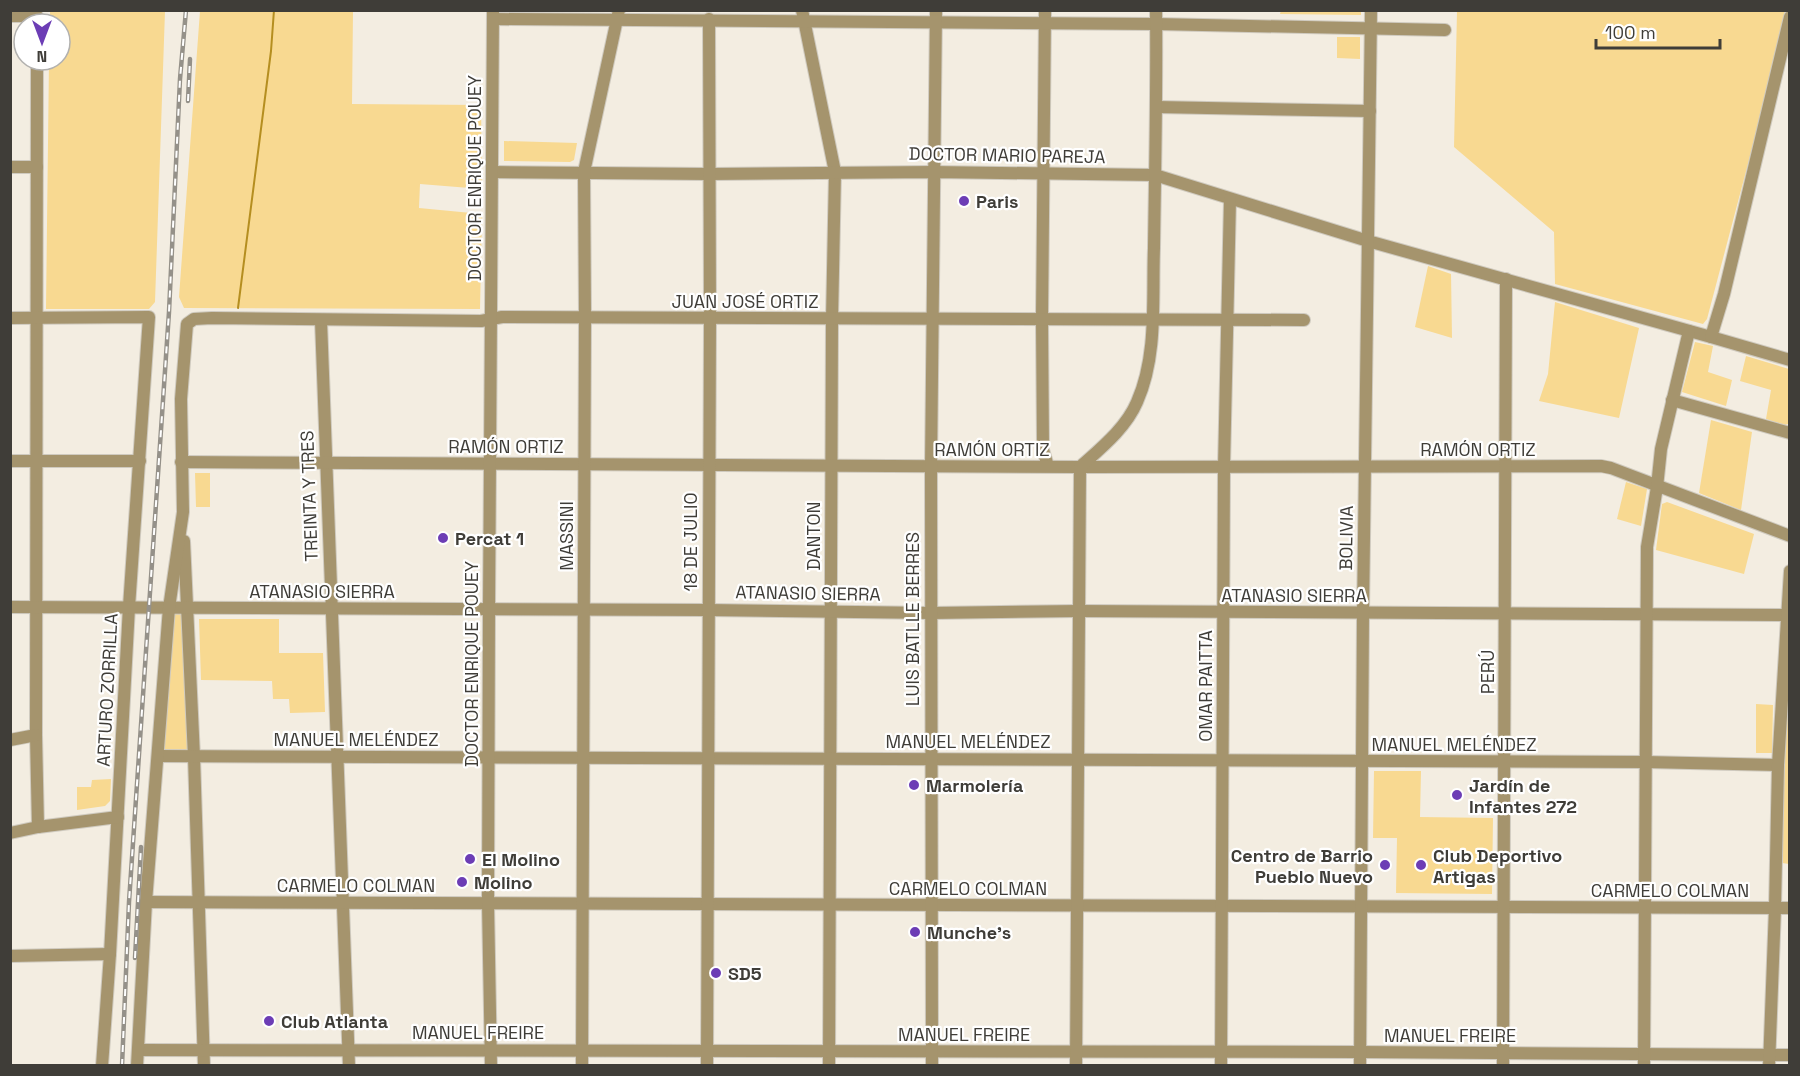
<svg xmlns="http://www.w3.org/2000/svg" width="1800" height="1076" viewBox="0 0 1800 1076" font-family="'Space Grotesk',sans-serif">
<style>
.green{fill:#f8d991}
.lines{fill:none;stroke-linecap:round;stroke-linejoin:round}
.stream{stroke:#b58e20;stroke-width:2}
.minor-casing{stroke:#cfcabf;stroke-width:14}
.minor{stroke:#a5946d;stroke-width:12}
.rail-casing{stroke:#959189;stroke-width:4.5}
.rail{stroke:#fff;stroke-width:2;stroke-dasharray:7;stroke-linecap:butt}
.poi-dot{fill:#6c3db5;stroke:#fff;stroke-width:2}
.labels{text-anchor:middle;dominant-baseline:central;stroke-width:4.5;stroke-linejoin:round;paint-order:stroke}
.street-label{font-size:18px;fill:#3f3d38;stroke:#fff}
.poi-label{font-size:18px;font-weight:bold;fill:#3f3d38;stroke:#fff;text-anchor:start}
</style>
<rect width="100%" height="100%" fill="#f3ede1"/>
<g class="green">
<path d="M1281,10L1361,11V15L1280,14Z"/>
<path d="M50,11H165L155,302L149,309H46L49,60H60V24H50Z"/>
<path d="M200,11H353L352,104L481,105L482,189L420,184L419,208L482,214L480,309L184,308L179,297Z"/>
<path d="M1457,11H1785L1754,141L1707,319L1703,324L1555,284L1554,232L1454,147Z"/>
<path d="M1337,37H1360V59L1337,58Z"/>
<path d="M504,141L577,143L574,160L570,162L504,161Z"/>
<path d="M1428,266L1451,274L1452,338L1415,327Z"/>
<path d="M1555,302L1639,328L1619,418L1539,401L1548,374Z"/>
<path d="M1695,342L1713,346L1708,372L1732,380L1726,406L1682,392Z"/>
<path d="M1746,356L1789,369L1788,424L1785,425L1766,419L1771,390L1740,381Z"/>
<path d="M1711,420L1752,432L1741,510L1699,493Z"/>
<path d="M195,473H210V507H196Z"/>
<path d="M1626,482L1647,489L1641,526L1617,519Z"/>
<path d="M1667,502L1754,534L1744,574L1656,550L1662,504Z"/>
<path d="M182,613L188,748L185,751H166L163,748L173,614Z"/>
<path d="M1789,616V864L1782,863V764Z"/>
<path d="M199,619H279V653H323L325,712L290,713L289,699H273L272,681L201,680Z"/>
<path d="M1756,704L1773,705L1772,753H1756Z"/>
<path d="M1374,771H1421L1420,817L1493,818L1492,894L1396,893L1397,838H1373Z"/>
<path d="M111,779L110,801L105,806L77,810V787H91L92,780Z"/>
</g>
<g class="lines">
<path class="stream" d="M238,308L271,51L274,10"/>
<g class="minor-casing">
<g id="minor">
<path d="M802,10L835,172L832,320L829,1066"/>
<path d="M1045,10L1042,319L1043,450L1048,466"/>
<path d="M10,16H37"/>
<path d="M493,19L1156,24L1445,30"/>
<path d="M37,60L36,735L38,827"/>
<path d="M1156,107L1370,111"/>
<path d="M10,167H37"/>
<path d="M492,172L709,174L933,172L1155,175L1368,241L1711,337L1790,360"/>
<path d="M10,318L149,317L129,607L110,954L102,1066"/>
<path d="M321,321L349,1066"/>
<path d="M1711,337L1724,294L1790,17"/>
<path d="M1672,400L1790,433"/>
<path d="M10,461H140"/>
<path d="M181,462L1080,467L1601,466L1611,468L1790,536"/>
<path d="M184,541L194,757L204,1066"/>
<path d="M10,607L707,610L931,613L1078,611L1786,615"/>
<path d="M10,740L36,735"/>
<path d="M158,756L1646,762L1778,765"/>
<path d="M10,833L38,827L118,817"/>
<path d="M146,902L1790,908"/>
<path d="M10,956L110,954"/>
<path d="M138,1050L1360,1052L1790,1055"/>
<path d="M137,1066L146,902L169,608L183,512L181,399L187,324L194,319L212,318L481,321L502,317L1304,320"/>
<path d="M491,1066L488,903L489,609L493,10"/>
<path d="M582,1066L585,318L584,172L619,10"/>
<path d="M707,1066L710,319L709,19"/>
<path d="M932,1066L931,467L936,10"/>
<path d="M1076,1066L1080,467C1101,448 1126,428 1137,402C1158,355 1152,298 1154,248C1155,169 1157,90 1156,10"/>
<path d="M1221,1066L1224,467L1230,199"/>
<path d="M1360,1066L1363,613L1371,10"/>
<path d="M1503,1066L1506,279"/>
<path d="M1644,1066L1647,547L1657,487L1661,449L1689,331"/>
<path d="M1769,1066L1775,908L1778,765L1790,571"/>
</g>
</g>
<use href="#minor" class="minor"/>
<g class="rail-casing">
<g id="rail">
<path d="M188,101L190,59"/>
<path d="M135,958L141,847"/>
<path d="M122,1066L129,902L169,312L180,79L186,10"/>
</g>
</g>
<use href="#rail" class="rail"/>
</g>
<g class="poi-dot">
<circle cx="964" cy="201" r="6"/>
<circle cx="443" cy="538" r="6"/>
<circle cx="914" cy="785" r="6"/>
<circle cx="1457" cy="795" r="6"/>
<circle cx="470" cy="859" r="6"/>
<circle cx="1385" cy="865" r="6"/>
<circle cx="1421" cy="865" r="6"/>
<circle cx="462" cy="882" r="6"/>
<circle cx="915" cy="932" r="6"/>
<circle cx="716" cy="973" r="6"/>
<circle cx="269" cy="1021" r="6"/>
</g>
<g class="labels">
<g class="street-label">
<text transform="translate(1007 155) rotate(1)">DOCTOR MARIO PAREJA</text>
<text transform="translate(474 178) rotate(-90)">DOCTOR ENRIQUE POUEY</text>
<text x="745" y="301">JUAN JOSÉ ORTIZ</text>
<text x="506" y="446">RAMÓN ORTIZ</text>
<text x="992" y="449">RAMÓN ORTIZ</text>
<text x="1478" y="449">RAMÓN ORTIZ</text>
<text transform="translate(309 496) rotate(-92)">TREINTA Y TRES</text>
<text transform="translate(566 536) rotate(-90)">MASSINI</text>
<text transform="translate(813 536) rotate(-90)">DANTON</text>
<text transform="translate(1346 538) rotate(-89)">BOLIVIA</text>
<text transform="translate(690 542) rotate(-90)">18 DE JULIO</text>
<text x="322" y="591">ATANASIO SIERRA</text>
<text transform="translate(808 593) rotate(1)">ATANASIO SIERRA</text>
<text x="1294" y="595">ATANASIO SIERRA</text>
<text transform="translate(912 619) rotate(-90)">LUIS BATLLE BERRES</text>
<text transform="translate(471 664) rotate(-90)">DOCTOR ENRIQUE POUEY</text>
<text transform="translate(1487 672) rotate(-90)">PERÚ</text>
<text transform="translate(1205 686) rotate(-90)">OMAR PAITTA</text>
<text transform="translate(107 690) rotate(-87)">ARTURO ZORRILLA</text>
<text x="356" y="739">MANUEL MELÉNDEZ</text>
<text x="968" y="741">MANUEL MELÉNDEZ</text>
<text x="1454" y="744">MANUEL MELÉNDEZ</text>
<text x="356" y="885">CARMELO COLMAN</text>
<text x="968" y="888">CARMELO COLMAN</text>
<text x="1670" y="890">CARMELO COLMAN</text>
<text x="478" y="1032">MANUEL FREIRE</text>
<text x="964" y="1034">MANUEL FREIRE</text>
<text x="1450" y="1035">MANUEL FREIRE</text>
</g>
<g class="poi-label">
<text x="976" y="201">Paris</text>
<text x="455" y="538">Percat 1</text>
<text x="926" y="785">Marmolería</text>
<text x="1469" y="785">Jardín de<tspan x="1469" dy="21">Infantes 272</tspan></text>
<text x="1373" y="855" text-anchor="end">Centro de Barrio<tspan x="1373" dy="21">Pueblo Nuevo</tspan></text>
<text x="1433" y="855">Club Deportivo<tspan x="1433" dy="21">Artigas</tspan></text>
<text x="482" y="859">El Molino</text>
<text x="474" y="882">Molino</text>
<text x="927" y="932">Munche's</text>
<text x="728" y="973">SD5</text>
<text x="281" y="1021">Club Atlanta</text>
</g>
</g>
<rect width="1800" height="1076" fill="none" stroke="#3f3d38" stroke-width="24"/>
<g transform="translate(42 42) rotate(180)"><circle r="28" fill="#ffffff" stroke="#b2b1af" stroke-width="1.5"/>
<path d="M0-4.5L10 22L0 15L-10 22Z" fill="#6c3db5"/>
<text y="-9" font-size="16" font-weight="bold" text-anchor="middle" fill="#3f3d38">N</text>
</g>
<path d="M1596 39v9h124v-9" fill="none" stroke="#3f3d38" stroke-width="3"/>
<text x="1605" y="39" font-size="18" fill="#3f3d38" stroke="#ffffff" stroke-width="4.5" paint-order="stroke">100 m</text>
</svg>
